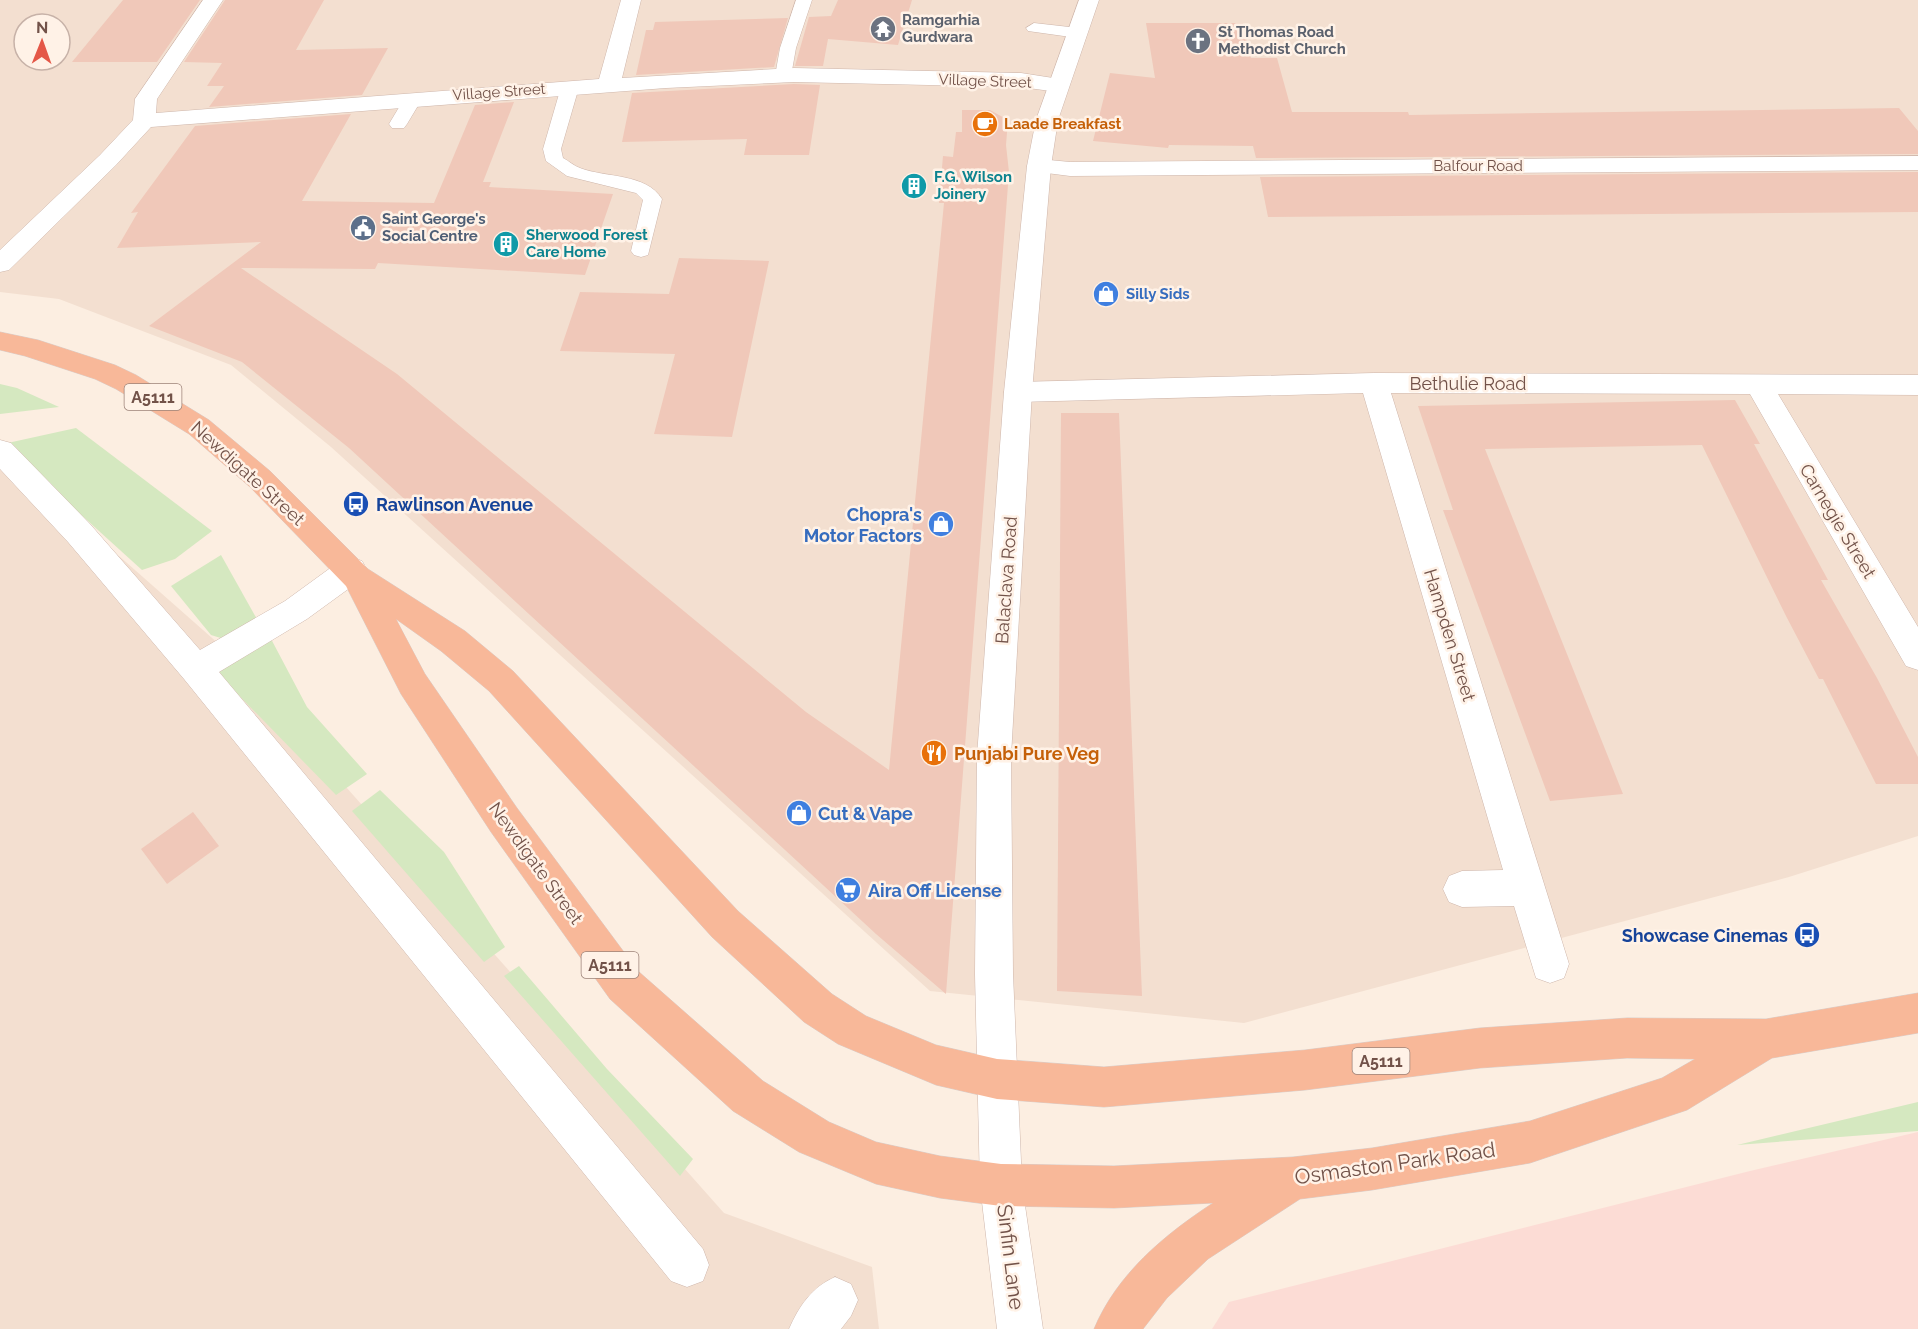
<svg xmlns="http://www.w3.org/2000/svg" width="1918" height="1329" viewBox="0 0 1918 1329" font-family="Raleway,sans-serif">
<style>
.residential{fill:#f3dfd0;fill-rule:evenodd}
.commercial{fill:#fcdcd5}
.green{fill:#d5e8c0}
.building{fill:#f0c8b9}
.lines{fill:none;stroke-linecap:round;stroke-linejoin:round}
.service-casing{stroke:#ceb6ab;stroke-width:1}
.minor-casing{stroke:#ceb6ab;stroke-width:1}
.tertiary-casing{stroke:#ceb6ab;stroke-width:1}
.trunk-casing{stroke:#d8cfcc;stroke-width:1}
.service{fill:#fff;fill-rule:evenodd}
.minor{fill:#fff;fill-rule:evenodd}
.tertiary{fill:#fff;fill-rule:evenodd}
.trunk{fill:#f8b899;fill-rule:evenodd}
.labels{text-anchor:middle;dominant-baseline:central;stroke-width:5;stroke-linejoin:round;paint-order:stroke}
.far-worship-label{font-size:15px;font-weight:bold;fill:#5b616d;stroke:#fff2e7;text-anchor:start}
.far-street-label{font-size:15px;fill:#725249;stroke:#fff2e7}
.far-food-label{font-size:15px;font-weight:bold;fill:#c56008;stroke:#fff2e7;text-anchor:start}
.far-culture-label{font-size:15px;font-weight:bold;fill:#0d838f;stroke:#fff2e7;text-anchor:start}
.far-service-label{font-size:15px;font-weight:bold;fill:#4e5e75;stroke:#fff2e7;text-anchor:start}
.far-shop-label{font-size:15px;font-weight:bold;fill:#366cbe;stroke:#fff2e7;text-anchor:start}
.shield{fill:#fff2e7;stroke:#9c8278;stroke-width:1.5}
.shield-label{font-size:16px;font-weight:bold;fill:#725249}
.street-label{font-size:18px;fill:#725249;stroke:#fff2e7}
.transit-label{font-size:18px;font-weight:bold;fill:#164399;stroke:#fff2e7;text-anchor:start}
.shop-label{font-size:18px;font-weight:bold;fill:#366cbe;stroke:#fff2e7;text-anchor:start}
.food-label{font-size:18px;font-weight:bold;fill:#c56008;stroke:#fff2e7;text-anchor:start}
.near-street-label{font-size:21px;fill:#725249;stroke:#fff2e7}
</style>
<rect width="100%" height="100%" fill="#fceee1"/>
<g class="residential">
<path d="M0,0H1918V836L1789,877L1244,1023L930,991L331,447L231,365L59,299L0,292ZM24,24H60V60H24Z"/>
<path d="M0,451L220,645L724,1213L872,1267L879,1329H0Z"/>
</g>
<path class="commercial" d="M1918,1132V1329H1212L1229,1302L1750,1171Z"/>
<g class="green">
<path d="M0,384L17,388L59,407L0,414Z"/>
<path d="M76,428L212,531L175,559L142,570L3,444Z"/>
<path d="M221,555L258,621L227,640L211,635L171,586Z"/>
<path d="M270,637L307,707L367,774L336,795L221,677L219,668Z"/>
<path d="M380,790L444,852L505,947L484,962L352,811Z"/>
<path d="M519,966L607,1069L693,1159L680,1176L504,976Z"/>
<path d="M1918,1102V1131L1737,1145Z"/>
</g>
<g class="building">
<path d="M123,0H200L157,62H72Z"/>
<path d="M225,0H324L296,50L388,48L362,95L209,107L224,86H207L222,63L184,62Z"/>
<path d="M838,0H912L898,45L828,39L823,66H795L809,17L831,16Z"/>
<path d="M788,18L774,67L636,75L646,30H653L655,22Z"/>
<path d="M1146,23H1243L1251,58H1277L1292,112H1408L1409,115L1899,108L1918,131V154L1256,158L1253,146L1169,145L1168,148L1093,141L1110,73L1155,78Z"/>
<path d="M794,84L820,85L809,155H744L747,139L622,142L632,93Z"/>
<path d="M514,102L483,182H491L489,187L613,194L585,275L378,263L375,269L241,268L397,374L806,712L889,770L944,203H939L943,156L953,157L956,132H962V110H990L1008,120L1006,145L1009,172L946,994L876,934L349,448L242,362L149,326L261,242L117,248L138,212L131,213L195,126L351,114L302,201L434,203L475,105Z"/>
<path d="M1918,172V212L1268,217L1260,177Z"/>
<path d="M679,258L769,261L732,437L654,434L675,354L560,351L580,292L669,294Z"/>
<path d="M1735,400L1760,444H1754L1828,580H1821L1877,678L1918,757V784H1876L1823,679H1819L1786,616L1702,445L1485,449L1623,794L1550,801L1443,510H1453L1418,406Z"/>
<path d="M1061,413H1119L1142,996L1057,991Z"/>
<path d="M193,812L219,846L167,884L141,849Z"/>
</g>
<g class="lines">
<g class="service-casing">
<g id="service">
<path d="M796,0H812L796,48L791,76L789,80H777L775,76L780,48Z"/>
<path d="M1034,23L1078,28L1086,33L1078,38L1028,31L1026,28Z"/>
<path d="M570,82L576,83L579,87L561,149L563,158C569,161 574,166 580,168C606,178 646,173 662,199L648,255L641,257L634,255L631,251L643,200L636,193L567,176L546,161L543,149L561,87L564,83Z"/>
<path d="M413,94L419,95L422,99L407,124L404,128H392L389,124L404,99L407,95Z"/>
</g>
</g>
<g class="minor-casing">
<g id="minor">
<path d="M203,0H223L157,99L156,113L599,79L621,0H641L622,78L794,68L1021,73L1066,80L1069,85L1066,90L1058,92L1021,87L794,82L666,88L151,127L116,165L9,270L0,272V250L100,155L133,120L135,99Z"/>
<path d="M1918,156V170L1070,176L1031,171L1027,166L1031,161L1039,159L1070,162Z"/>
<path d="M1374,373L1918,375V395L1778,394L1918,627V670L1906,666L1750,394L1391,393L1569,964L1564,978L1550,983L1536,978L1514,906L1462,907L1449,902L1443,889L1449,876L1462,871L1503,870L1363,393L1018,402L1008,399L1004,392L1008,385L1018,382Z"/>
<path d="M0,440L11,443L90,524L200,650L285,601L340,561L351,557L362,561L367,570L362,579L307,619L219,672L703,1249L709,1265L703,1281L687,1287L671,1281L184,679L68,542L0,469Z"/>
<path d="M835,1277L851,1284L858,1300L851,1316L841,1329H789C799,1306 812,1287 835,1277Z"/>
</g>
</g>
<g class="tertiary-casing">
<path id="tertiary" d="M1079,0H1099L1058,120L1051,166L1032,392L1011,756L1013,974L1022,1185L1043,1329H997L980,1185L975,974L977,756L1004,392L1027,166L1036,120Z"/>
</g>
<g class="trunk-casing">
<path id="trunk" d="M0,332L38,340L115,365L136,375L209,420L270,471L368,569L465,631L513,671L738,911L832,994L866,1016L936,1045L997,1059L1104,1067L1305,1050L1480,1028L1627,1018L1766,1019L1918,993V1033L1772,1058L1687,1110L1530,1163L1372,1190L1300,1199L1208,1259L1167,1298L1143,1329H1094C1117,1274 1164,1235 1213,1203L1114,1208L1001,1206L940,1198L876,1184L799,1152L733,1111L610,999L491,832L401,694L346,586L250,487L189,434L116,389L95,379L25,356L0,350ZM396,619L441,651L489,691L712,937L804,1022L838,1044L936,1085L997,1099L1104,1107L1305,1090L1480,1068L1627,1058L1695,1059L1662,1078L1530,1121L1372,1148L1293,1157L1114,1166L1001,1164L940,1156L876,1142L829,1122L763,1081L638,971L517,808L425,674Z"/>
</g>
<use href="#service" class="service"/>
<use href="#minor" class="minor"/>
<use href="#tertiary" class="tertiary"/>
<use href="#trunk" class="trunk"/>
</g>
<defs>
<g id="temple-disc" transform="scale(1.35)"><circle r="9.5" fill="#6b7280" stroke="#fff2e7"/><path d="M0-6L5-2H3V0L6.5 2.5H4V6H1.5V3h-3V6H-4V2.5H-6.5L-3 0V-2H-5Z" fill="#fff"/></g>
<g id="church-disc" transform="scale(1.35)"><circle r="9.5" fill="#6b7280" stroke="#fff2e7"/><path d="M-1.2-6h2.4v3.5h3.3v2.4h-3.3V6h-2.4V-.1h-3.3v-2.4h3.3Z" fill="#fff"/></g>
<g id="cafe-disc" transform="scale(1.35)"><circle r="9.5" fill="#e8710a" stroke="#fff2e7"/><path d="M-5.5-4.5H6V0H3Q3 3.5 0 3.5H-2.5Q-5.5 3.5-5.5 0ZM3-3.2v2h1.7v-2ZM-6 4.5H4V6H-6Z" fill="#fff"/></g>
<g id="building-disc" transform="scale(1.35)"><circle r="9.5" fill="#0f9aa8" stroke="#fff2e7"/><path d="M-4-6H4V6H1V3H-1V6H-4ZM-2.5-4.3h1.7v1.8h-1.7ZM.8-4.3h1.7v1.8H.8ZM-2.5-1h1.7V.8h-1.7ZM.8-1h1.7V.8H.8Z" fill="#fff"/></g>
<g id="civic-disc" transform="scale(1.35)"><circle r="9.5" fill="#5c6f8a" stroke="#fff2e7"/><path d="M-.6-6.5H3V-4.5H.6V-3L4-1V1h2V6H-6V1h2V-1L-.6-3ZM-1.2 2.5V6h2.4V2.5Z" fill="#fff"/></g>
<g id="shop-disc" transform="scale(1.35)"><circle r="9.5" fill="#3f7fe0" stroke="#fff2e7"/><path d="M-5-2.5h2.3a2.7 3.5 0 0 1 5.4 0H5L5.5 6h-11ZM-1.5-2.5h3a1.5 2.3 0 0 0-3 0Z" fill="#fff"/></g>
<g id="bus-disc" transform="scale(1.35)"><circle r="9.5" fill="#1a4fb4" stroke="#fff2e7"/><path d="M-5-6H5V4H4V6H2V4H-2V6H-4V4H-5ZM-3.5-4V0h7V-4ZM-3.5 1.2v1.5H-2V1.2ZM2 1.2v1.5H3.5V1.2Z" fill="#fff"/></g>
<g id="restaurant-disc" transform="scale(1.35)"><circle r="9.5" fill="#e8710a" stroke="#fff2e7"/><path d="M-5-6h1v4h1v-4h1v4h1v-4h1v5L-1.5 .5V6h-2V.5L-5-1ZM5-6V6H3V1.5H1.5Q1.5-4 5-6Z" fill="#fff"/></g>
<g id="supermarket-disc" transform="scale(1.35)"><circle r="9.5" fill="#3f7fe0" stroke="#fff2e7"/><path d="M-6-5.5h2.5l.6 2H6L4.5 2H-2.5L-4.4-4H-6ZM-1.5 3.2a1.3 1.3 0 1 0 .1 0ZM3 3.2a1.3 1.3 0 1 0 .1 0Z" fill="#fff"/></g>
</defs>
<g fill-rule="evenodd">
<use href="#temple-disc" x="883" y="29"/>
<use href="#church-disc" x="1198" y="41"/>
<use href="#cafe-disc" x="985" y="124"/>
<use href="#building-disc" x="914" y="186"/>
<use href="#civic-disc" x="363" y="228"/>
<use href="#building-disc" x="506" y="244"/>
<use href="#shop-disc" x="1106" y="294"/>
<use href="#bus-disc" x="356" y="504"/>
<use href="#shop-disc" x="941" y="524"/>
<use href="#restaurant-disc" x="934" y="753"/>
<use href="#shop-disc" x="799" y="813"/>
<use href="#supermarket-disc" x="848" y="890"/>
<use href="#bus-disc" x="1807" y="935"/>
</g>
<g class="labels">
<g class="far-worship-label">
<text x="902" y="20">Ramgarhia<tspan x="902" dy="17">Gurdwara</tspan></text>
<text x="1218" y="32">St Thomas Road<tspan x="1218" dy="17">Methodist Church</tspan></text>
</g>
<g class="far-street-label">
<text transform="translate(985 81) rotate(2)">Village Street</text>
<text transform="translate(499 92) rotate(-4)">Village Street</text>
<text x="1478" y="166">Balfour Road</text>
</g>
<g class="far-food-label">
<text x="1004" y="124">Laade Breakfast</text>
</g>
<g class="far-culture-label">
<text x="934" y="177">F.G. Wilson<tspan x="934" dy="17">Joinery</tspan></text>
<text x="526" y="235">Sherwood Forest<tspan x="526" dy="17">Care Home</tspan></text>
</g>
<g class="far-service-label">
<text x="382" y="219">Saint George's<tspan x="382" dy="17">Social Centre</tspan></text>
</g>
<g class="far-shop-label">
<text x="1126" y="294">Silly Sids</text>
</g>
<g class="shield">
<rect x="124.5" y="384" width="57" height="26" rx="4.5"/>
<rect x="581.5" y="952" width="57" height="26" rx="4.5"/>
<rect x="1352.5" y="1048" width="57" height="26" rx="4.5"/>
</g>
<g class="shield-label">
<text x="153" y="397">A5111</text>
<text x="610" y="965">A5111</text>
<text x="1381" y="1061">A5111</text>
</g>
<g class="street-label">
<text x="1468" y="383">Bethulie Road</text>
<text transform="translate(248 473) rotate(42)">Newdigate Street</text>
<text transform="translate(1838 521) rotate(59)">Carnegie Street</text>
<text transform="translate(1006 580) rotate(-86)">Balaclava Road</text>
<text transform="translate(1450 635) rotate(73)">Hampden Street</text>
<text transform="translate(536 863) rotate(54)">Newdigate Street</text>
</g>
<g class="transit-label">
<text x="376" y="504">Rawlinson Avenue</text>
<text x="1788" y="935" text-anchor="end">Showcase Cinemas</text>
</g>
<g class="shop-label">
<text x="922" y="514" text-anchor="end">Chopra's<tspan x="922" dy="21">Motor Factors</tspan></text>
<text x="818" y="813">Cut &amp; Vape</text>
<text x="868" y="890">Aira Off License</text>
</g>
<g class="food-label">
<text x="954" y="753">Punjabi Pure Veg</text>
</g>
<g class="near-street-label">
<text transform="translate(1395 1163) rotate(-8)">Osmaston Park Road</text>
<text transform="translate(1011 1257) rotate(83)">Sinfin Lane</text>
</g>
</g>
<g transform="translate(42 42) rotate(1)"><circle r="28" fill="#fff2e7" stroke="#c7b2a8" stroke-width="1.5"/>
<path d="M0-4.5L10 22L0 15L-10 22Z" fill="#e45747"/>
<text y="-9" font-size="16" font-weight="bold" text-anchor="middle" fill="#725249">N</text>
</g>
</svg>
